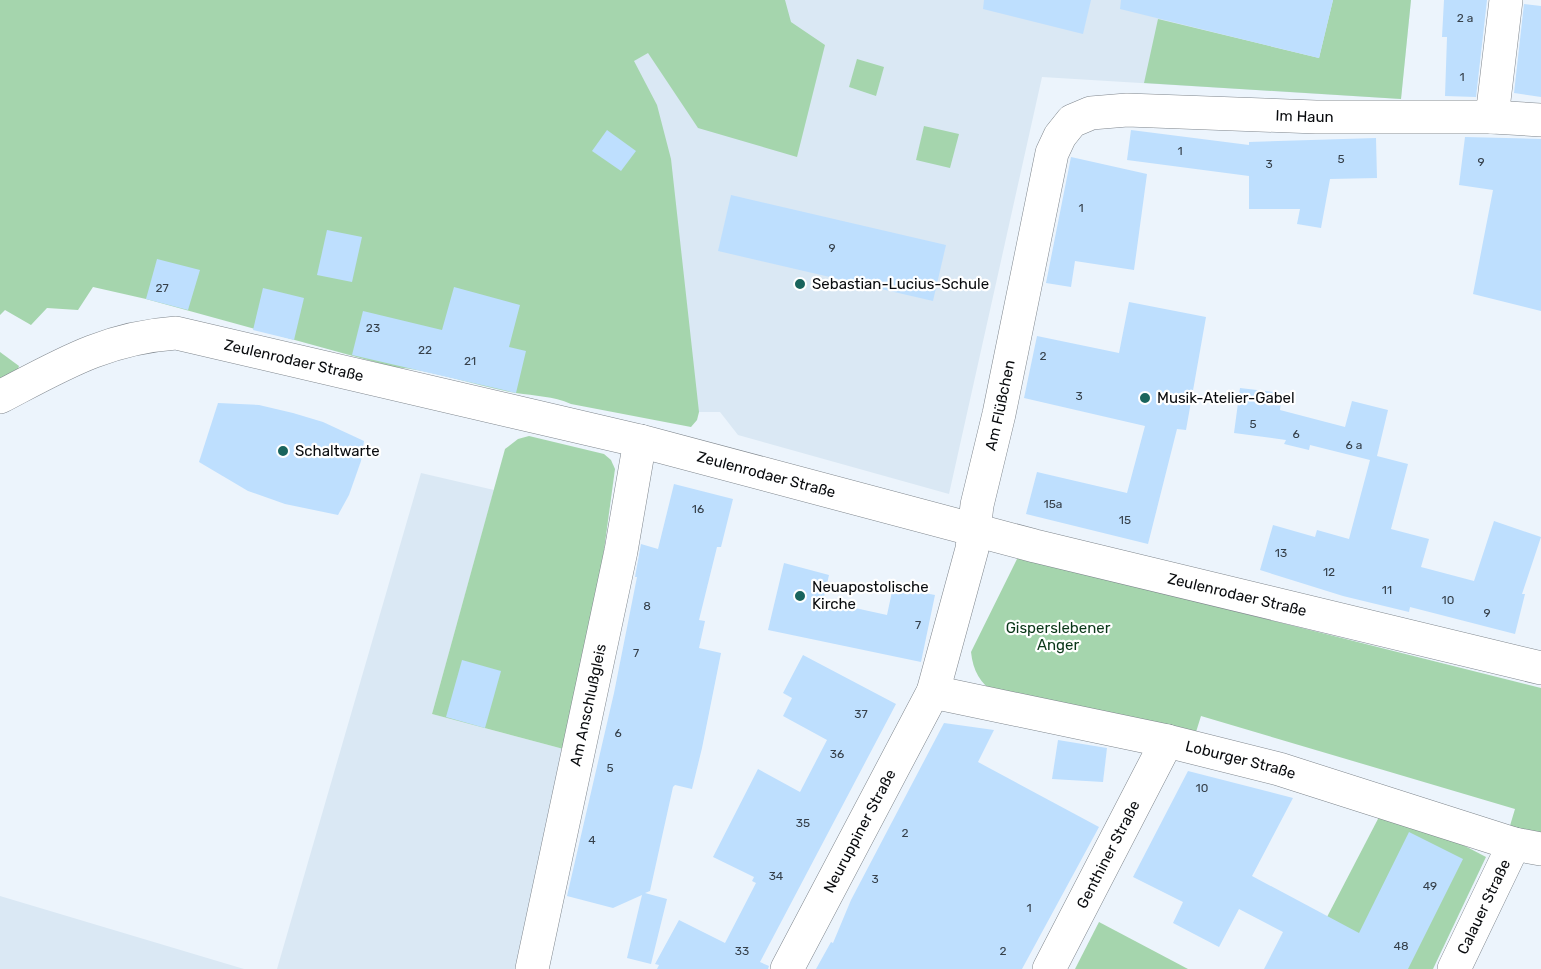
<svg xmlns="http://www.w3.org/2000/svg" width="1541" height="969" viewBox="0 0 1541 969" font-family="Rubik,sans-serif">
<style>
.built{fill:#dae8f4}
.green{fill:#a5d5ad}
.building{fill:#bedffe}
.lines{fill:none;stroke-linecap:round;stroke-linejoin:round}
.minor-casing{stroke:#7f868d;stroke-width:34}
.minor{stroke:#fff;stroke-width:33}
.poi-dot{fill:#19645c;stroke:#fff;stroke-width:2}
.labels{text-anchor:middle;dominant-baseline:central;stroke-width:4.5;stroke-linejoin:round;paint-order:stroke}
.number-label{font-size:12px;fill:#36404a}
.street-label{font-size:15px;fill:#090b0e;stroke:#fff}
.poi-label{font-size:15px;fill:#090b0e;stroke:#fff;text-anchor:start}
.park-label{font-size:15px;fill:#0a3718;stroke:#fff}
</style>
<rect width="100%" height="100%" fill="#ecf4fc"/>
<g class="built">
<path d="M459,0H1411L1401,99L1042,77L949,494L738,435L720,412H699L690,422Z"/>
<path d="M421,473L494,490L432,714L571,751L525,969H277Z"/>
<path d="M0,896L244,969H0Z"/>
</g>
<g class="green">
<path d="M0,0H785L791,22L825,45L797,157L698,128L648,53L634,61L657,105L671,159L699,412L697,420L691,427L571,404C553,396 535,396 516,393C475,386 435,370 393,367L146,299L93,287L78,310L47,308L31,325L5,310L0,315Z"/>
<path d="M1333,0H1411L1401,99L1144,83L1158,19L1319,58Z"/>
<path d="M857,59L884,67L876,96L849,87Z"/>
<path d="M924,126L959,134L950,168L916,160Z"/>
<path d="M0,352L19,366L16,376L0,379Z"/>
<path d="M529,436L604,454L611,460L615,469L586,683L571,751L432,714L505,449L518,439Z"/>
<path d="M1018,557L1541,688V837L1509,829L1515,809L1201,716L1196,732L996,694C980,683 973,671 971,652Z"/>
<path d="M1379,817L1442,834L1486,857L1433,969H1300Z"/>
<path d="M1099,922L1188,969H1075Z"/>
</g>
<g class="building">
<path d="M984,0H1091L1083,34L983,9Z"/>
<path d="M1121,0H1333L1319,58L1120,9Z"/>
<path d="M1444,0H1487L1476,97L1445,96L1447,37H1442Z"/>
<path d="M1524,4L1541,6V97L1514,93Z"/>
<path d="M607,130L636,151L621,171L592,151Z"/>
<path d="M1131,130L1249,145V142L1376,138L1377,178L1330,179L1321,228L1297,224L1300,209H1249V176L1127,160Z"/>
<path d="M1465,137L1541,139V311L1473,294L1493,190L1459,185Z"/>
<path d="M1071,157L1147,174L1134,270L1075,261L1071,287L1046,283Z"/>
<path d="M731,195L946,245L933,301L718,251Z"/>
<path d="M327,230L362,237L352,282L317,275Z"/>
<path d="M157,259L200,270L188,310L146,299Z"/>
<path d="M454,287L520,305L509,347L526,351L516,393L352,355L363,311L442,330Z"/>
<path d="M263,288L304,298L294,340L253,330Z"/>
<path d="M1129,302L1206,317L1186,430L1177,429L1148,544L1026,514L1037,472L1127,493L1145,426L1024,398L1037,336L1119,353Z"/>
<path d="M1240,388L1282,393L1280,410L1345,427L1352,401L1388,410L1377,456L1408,464L1391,529L1429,539L1421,567L1474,581L1494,521L1541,537L1522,594H1525L1515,634L1410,607L1409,612L1343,596L1260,570L1273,525L1315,537L1317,530L1349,539L1370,460L1310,445L1309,450L1284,444L1286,440L1234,433Z"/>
<path d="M218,403L259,405L293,413L323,422L364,441L361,461L349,495L338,515L285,504L248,491L199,462Z"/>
<path d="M674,484L733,499L721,547H717L699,620L705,621L699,648L721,653L702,748L692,789L675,785L673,787L650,891L645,893L667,899L651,964L627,958L642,895L613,908L567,896L614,693L637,577H635L641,544L658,549Z"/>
<path d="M784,563L829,575L823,601L887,615L893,587L935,595L921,662L768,630Z"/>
<path d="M803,655L896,704L760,962L769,966L768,969H657L659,965L655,964L679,920L725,943L756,883L752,881L754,877L713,857L758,769L800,792L827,740L783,716L792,698L783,693Z"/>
<path d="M462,660L501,671L485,728L446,717Z"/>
<path d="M944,723L994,730L978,762L1099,827L1022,969H816L831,942L833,943L851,900Z"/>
<path d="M1058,740L1107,748L1103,782L1052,779Z"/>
<path d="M1188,771L1293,798L1252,876L1359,933L1409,832L1463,859L1408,969H1264L1283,932L1239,909L1219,947L1173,923L1183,902L1133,877Z"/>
</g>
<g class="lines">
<g class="minor-casing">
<g id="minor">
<path d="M1492,117L1506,0"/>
<path id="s1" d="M0,397C61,365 105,338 176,333L640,441L1035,546L1541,668"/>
<path id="s2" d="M933,692L1167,741L1279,769L1514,844L1541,849"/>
<path id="s3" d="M532,969L621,551L640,441"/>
<path id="s4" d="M787,969L933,692L972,549L977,505L999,414L1052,153L1060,136L1072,121L1091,113L1127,110L1316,117H1492L1541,120"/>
<path id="s5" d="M1049,969L1167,741"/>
<path id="s6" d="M1454,969L1514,844"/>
</g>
</g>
<use href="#minor" class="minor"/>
</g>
<g class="poi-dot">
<circle cx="800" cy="284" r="6"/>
<circle cx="1145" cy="398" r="6"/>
<circle cx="283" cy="451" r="6"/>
<circle cx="800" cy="596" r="6"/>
</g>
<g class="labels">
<g class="number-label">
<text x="1465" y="18">2 a</text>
<text x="1462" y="77">1</text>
<text x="1180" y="151">1</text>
<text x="1341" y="159">5</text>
<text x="1481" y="162">9</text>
<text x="1269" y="164">3</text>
<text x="1081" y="208">1</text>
<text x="832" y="248">9</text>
<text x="162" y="288">27</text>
<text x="373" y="328">23</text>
<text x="425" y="350">22</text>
<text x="1043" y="356">2</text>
<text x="470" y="361">21</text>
<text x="1079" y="396">3</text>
<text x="1253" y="424">5</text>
<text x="1296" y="434">6</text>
<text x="1354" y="445">6 a</text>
<text x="1053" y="504">15a</text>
<text x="698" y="509">16</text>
<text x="1125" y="520">15</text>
<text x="1281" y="553">13</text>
<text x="1329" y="572">12</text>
<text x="1387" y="590">11</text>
<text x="1448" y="600">10</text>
<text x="647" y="606">8</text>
<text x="1487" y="613">9</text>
<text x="918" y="625">7</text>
<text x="636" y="653">7</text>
<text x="861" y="714">37</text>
<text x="618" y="733">6</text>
<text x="837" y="754">36</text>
<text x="610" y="768">5</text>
<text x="1202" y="788">10</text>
<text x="803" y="823">35</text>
<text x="905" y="833">2</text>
<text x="592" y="840">4</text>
<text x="776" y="876">34</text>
<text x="875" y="879">3</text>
<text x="1430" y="886">49</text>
<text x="1029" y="908">1</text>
<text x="1401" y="946">48</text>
<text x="742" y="951">33</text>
<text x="1003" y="951">2</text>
</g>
<g class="street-label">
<text stroke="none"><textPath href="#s4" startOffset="1138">Im Haun</textPath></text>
<text stroke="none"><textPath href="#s1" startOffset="310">Zeulenrodaer Straße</textPath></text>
<text stroke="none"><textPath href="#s4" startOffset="608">Am Flüßchen</textPath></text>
<text stroke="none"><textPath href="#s1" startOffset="796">Zeulenrodaer Straße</textPath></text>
<text stroke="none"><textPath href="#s1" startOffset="1282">Zeulenrodaer Straße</textPath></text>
<text stroke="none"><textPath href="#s3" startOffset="270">Am Anschlußgleis</textPath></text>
<text stroke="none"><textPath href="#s2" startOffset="315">Loburger Straße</textPath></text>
<text stroke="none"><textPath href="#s4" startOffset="156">Neuruppiner Straße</textPath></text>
<text stroke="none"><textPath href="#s5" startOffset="129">Genthiner Straße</textPath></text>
<text stroke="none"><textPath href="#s6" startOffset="69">Calauer Straße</textPath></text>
</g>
<g class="poi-label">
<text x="812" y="284">Sebastian-Lucius-Schule</text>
<text x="1157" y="398">Musik-Atelier-Gabel</text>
<text x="295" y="451">Schaltwarte</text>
<text x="812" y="587">Neuapostolische<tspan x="812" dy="17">Kirche</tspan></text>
</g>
<g class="park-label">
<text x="1058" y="628">Gisperslebener<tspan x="1058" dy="17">Anger</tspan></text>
</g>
</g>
</svg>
